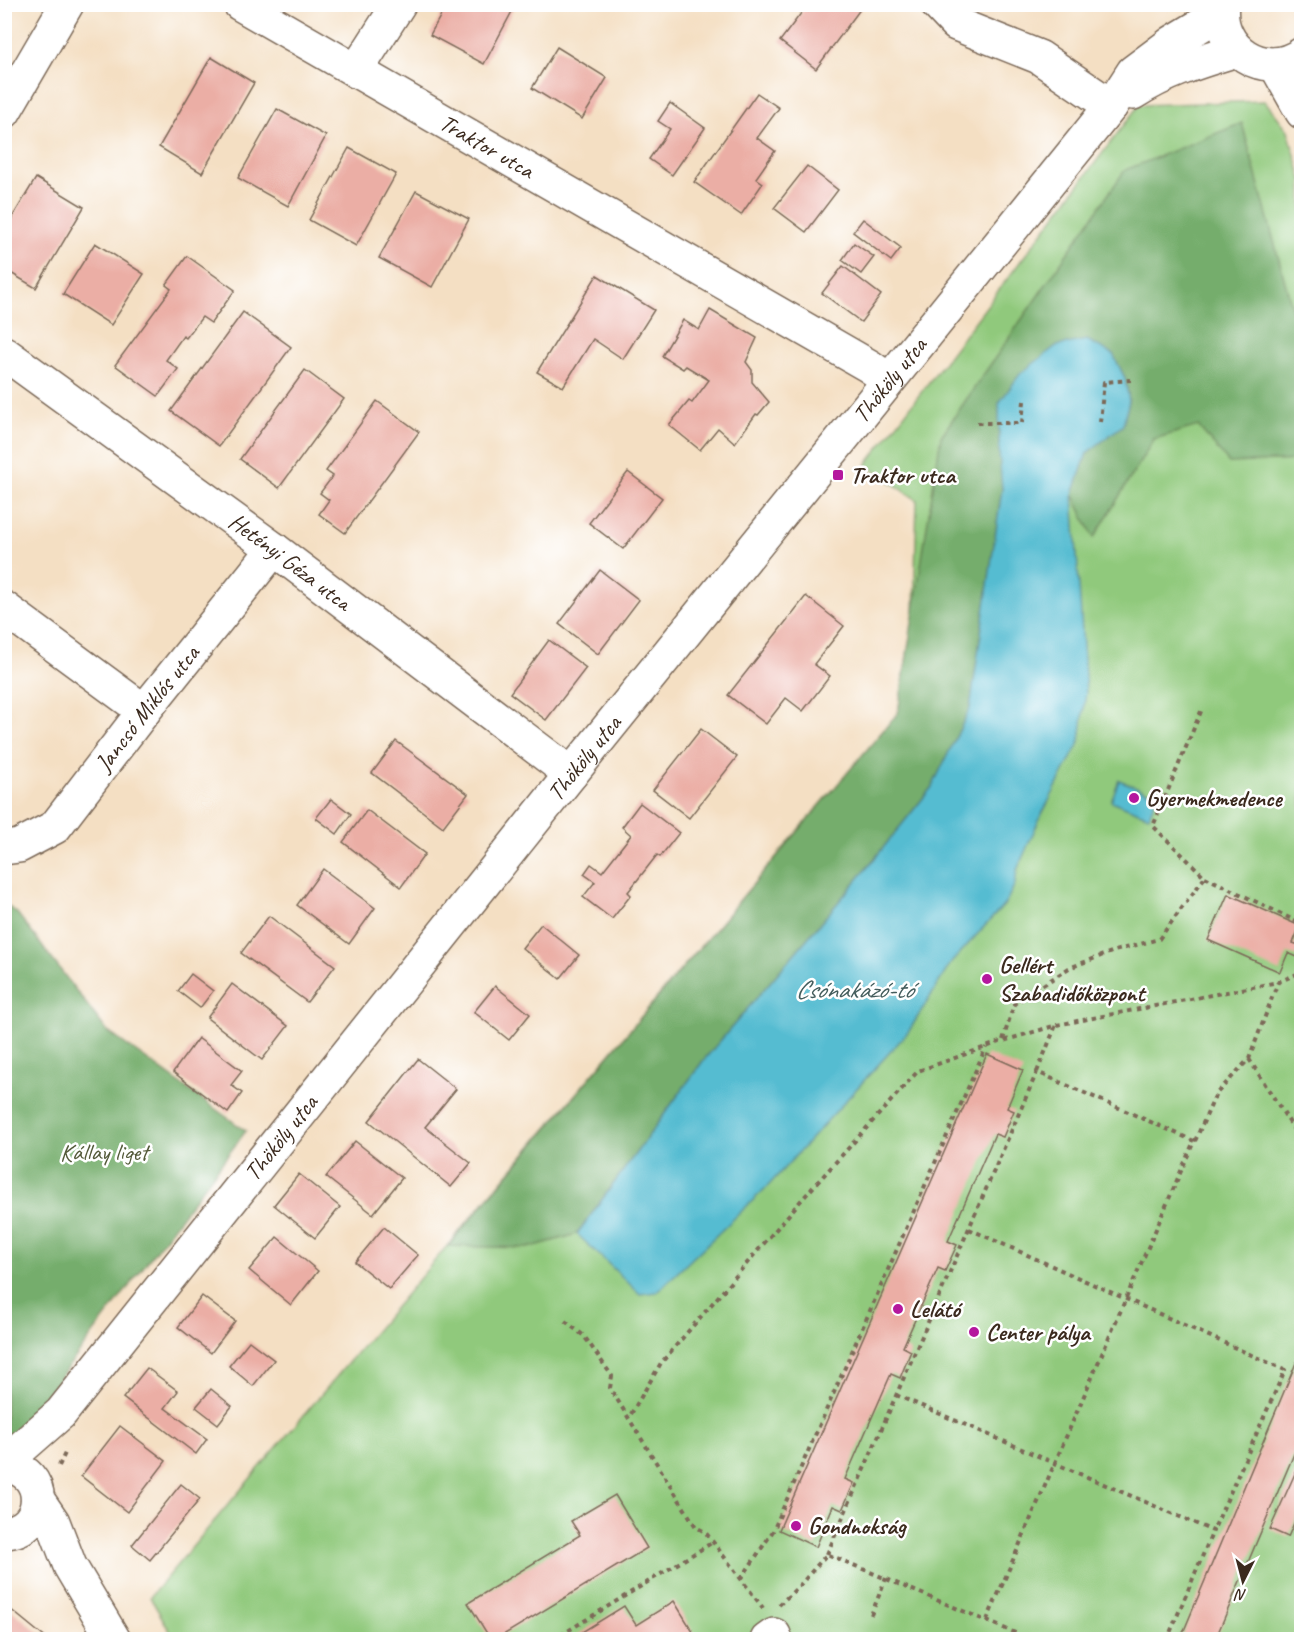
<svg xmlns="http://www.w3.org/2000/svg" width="1306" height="1644" viewBox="0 0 1306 1644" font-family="Caveat,sans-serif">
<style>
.green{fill:#90c97c;stroke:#667a4d;stroke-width:1.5}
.forest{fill:#74ad6c;stroke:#586c45;stroke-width:1.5}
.water{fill:#54bcd1;stroke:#487378;stroke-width:1.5}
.building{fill:#ebaea5}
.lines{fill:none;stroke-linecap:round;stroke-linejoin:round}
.minor-casing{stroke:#7c6958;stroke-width:36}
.major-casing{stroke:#7c6958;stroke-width:36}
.path{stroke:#7c6958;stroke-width:4;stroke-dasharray:4.5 4.5;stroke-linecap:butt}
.minor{stroke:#fff;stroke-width:33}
.major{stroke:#fff;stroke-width:33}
.poi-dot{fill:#b5179e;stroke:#fff;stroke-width:2}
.labels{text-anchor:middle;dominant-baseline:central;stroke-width:5;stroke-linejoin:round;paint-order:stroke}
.street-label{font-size:24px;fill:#3b2a1e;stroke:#fff}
.poi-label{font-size:24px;font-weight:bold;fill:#3b2a1e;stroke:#fff;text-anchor:start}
.park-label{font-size:24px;fill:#545a3a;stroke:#fff}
.water-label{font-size:26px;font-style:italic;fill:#445d5d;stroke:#fff}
</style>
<rect width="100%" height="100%" fill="#fff"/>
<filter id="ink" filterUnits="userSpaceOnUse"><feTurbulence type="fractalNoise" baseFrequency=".0167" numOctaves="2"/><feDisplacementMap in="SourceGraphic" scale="12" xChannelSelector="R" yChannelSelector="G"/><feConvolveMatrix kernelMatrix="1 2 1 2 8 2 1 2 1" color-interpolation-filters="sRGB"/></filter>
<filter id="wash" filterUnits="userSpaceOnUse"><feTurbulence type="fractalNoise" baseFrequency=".008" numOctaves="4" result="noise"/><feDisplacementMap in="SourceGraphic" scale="24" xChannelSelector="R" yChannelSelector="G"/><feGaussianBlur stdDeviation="1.35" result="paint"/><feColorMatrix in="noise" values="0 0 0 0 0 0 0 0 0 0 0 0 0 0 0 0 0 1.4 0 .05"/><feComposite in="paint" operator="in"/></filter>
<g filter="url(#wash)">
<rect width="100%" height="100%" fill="#f4dfc3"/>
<path class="green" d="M1265,101L1288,130L1302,179L1301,1639L175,1640L150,1597L898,713L914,612L917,500L866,465L1139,105Z"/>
<g class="forest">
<path d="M1242,123L1301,341V460L1229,463L1198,426L1154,439L1094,538L1073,494L1087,453L1123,424L1129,401L1125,378L1113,354L1002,489L970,709L932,787L858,879L703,1061L577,1234L528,1248L448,1246L898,713L941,436L1125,170Z"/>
<path d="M5,904L17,913L107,1031L246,1131L7,1448L5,1449Z"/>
</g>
<g class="water">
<path d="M1087,340L1113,354L1125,378L1129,401L1123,425L1087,453L1073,494L1086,692L1080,741L1039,820L1017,870L1015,884L1005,904L951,963L909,1031L769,1185L657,1292L640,1294L577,1234L703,1061L858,879L932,787L970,708L1002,489L999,453V403L1020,374L1056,346Z"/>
<path d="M1119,780L1157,795L1149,816L1111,801Z"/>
</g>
<g id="blocks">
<g class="building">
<path d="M447,4H516L484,64L430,35Z"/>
<path d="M808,4H864L816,69L780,41Z"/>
<path d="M557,47L607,78L582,119L532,88Z"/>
<path d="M211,57L254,83L202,173L159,147Z"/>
<path d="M757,93L779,108L757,138L775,151L756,178L763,183L741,215L694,182Z"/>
<path d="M670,103L705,128L672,175L649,159L670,129L658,121Z"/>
<path d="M277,109L326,136L288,206L238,178Z"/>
<path d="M349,148L396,174L356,246L309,220Z"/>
<path d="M807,166L838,190L806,232L774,208Z"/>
<path d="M36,178L84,207L36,288L4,269V231Z"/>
<path d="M416,191L469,219L432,287L379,258Z"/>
<path d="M863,219L901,248L891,261L853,232Z"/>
<path d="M95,243L144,274L111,325L63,294Z"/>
<path d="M854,243L874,257L861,274L842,260Z"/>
<path d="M187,256L235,290L211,323L202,317L186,338L183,336L166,360L178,369L158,396L115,365L171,289L166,285Z"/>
<path d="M843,266L881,295L861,322L822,293Z"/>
<path d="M597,275L654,310L623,359L593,339L563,387L537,372Z"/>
<path d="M710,310L757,338L746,362L752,370V382L769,402L758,415L756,414L735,443L718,428L700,450L669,425L689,401L692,403L709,380L686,366L683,369L662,356L683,320L699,330Z"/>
<path d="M243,312L291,347L219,446L171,411Z"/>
<path d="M305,370L344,399L279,488L240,459Z"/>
<path d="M377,401L419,432L345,533L319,514L329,500L320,493L333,476L326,471Z"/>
<path d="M628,472L662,498L623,549L589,523Z"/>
<path d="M600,570L639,600L598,654L559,624Z"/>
<path d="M806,596L844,626L814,664L830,676L803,711L786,698L766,724L728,695Z"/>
<path d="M549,640L586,668L546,720L510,693Z"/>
<path d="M701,729L737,757L689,818L653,790Z"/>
<path d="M396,741L468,794L443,827L372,773Z"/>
<path d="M331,799L351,814L337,834L316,818Z"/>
<path d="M640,803L679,833L660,857L657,855L628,892L631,895L612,919L583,897L595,882L584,874L591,864L602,872L631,835L622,827Z"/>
<path d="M367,810L425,854L401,887L343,842Z"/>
<path d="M323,869L375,908L349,944L297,905Z"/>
<path d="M1228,894L1300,926L1293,943L1302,946V959L1288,953L1280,972L1208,940Z"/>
<path d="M269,916L335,966L307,1002L241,953Z"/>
<path d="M541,924L579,955L560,979L522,948Z"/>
<path d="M191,974L213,991L200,1008L178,991Z"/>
<path d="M232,984L288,1026L262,1060L207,1018Z"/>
<path d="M495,986L530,1014L509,1040L474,1012Z"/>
<path d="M198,1038L242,1071L231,1085L242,1093L228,1113L173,1072Z"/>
<path d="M987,1054L1023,1070L1007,1108L1014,1111L1003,1137L995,1134L948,1241L957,1245L945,1271L938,1268L903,1347L911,1351L900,1378L891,1374L845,1479L854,1483L842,1510L833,1506L816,1547L779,1530Z"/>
<path d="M418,1059L456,1089L425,1127L471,1163L451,1187L369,1121Z"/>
<path d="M355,1141L402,1178L373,1214L326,1177Z"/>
<path d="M299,1174L340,1207L315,1238L274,1205Z"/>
<path d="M384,1227L418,1255L389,1289L355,1262Z"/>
<path d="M277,1237L318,1271L291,1305L249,1270Z"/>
<path d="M202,1296L235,1321L211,1353L178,1327Z"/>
<path d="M249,1341L274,1360L253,1386L229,1366Z"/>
<path d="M1301,1351L1302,1435L1215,1640H1180Z"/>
<path d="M147,1368L178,1391L165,1408L207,1439L196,1454L123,1398Z"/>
<path d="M211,1389L232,1406L218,1424L196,1407Z"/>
<path d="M120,1426L166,1461L127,1512L81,1476Z"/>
<path d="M1302,1458V1505L1288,1537L1270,1529Z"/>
<path d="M181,1484L200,1499L150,1560L132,1545Z"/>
<path d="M615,1495L647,1548L495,1640H491L468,1603L580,1535L571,1521Z"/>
<path d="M674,1601L698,1640H569L624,1606L636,1625Z"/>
<path d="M4,1604L48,1640H4Z"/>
</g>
</g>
</g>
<g filter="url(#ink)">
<use href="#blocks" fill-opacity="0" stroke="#7c6958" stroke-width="1.5"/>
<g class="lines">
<g class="minor-casing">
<g id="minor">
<path id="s1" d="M240,4L869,366L889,380"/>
<path d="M937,4L956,24L1039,57L1111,106"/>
<path d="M356,71L399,4"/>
<path d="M1133,93C1165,72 1200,61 1237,50"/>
<path d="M4,112L67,4"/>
<path id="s2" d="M4,353L274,549L571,774"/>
<path d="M4,608L144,711"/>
<path id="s3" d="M4,848L19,846L55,827L144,711L274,549"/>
<path id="s4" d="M4,1463L61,1413L571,774L1111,106L1133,72L1173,42L1221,13"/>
<path d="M4,1466C49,1468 48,1531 4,1532"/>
<path d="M38,1500L53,1522L70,1566L114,1640"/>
<path d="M767,1640L774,1635L776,1640"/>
</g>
</g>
<g class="major-casing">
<g id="major">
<path d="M1222,4C1216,49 1264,81 1302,54"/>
<path d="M1275,64L1302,112"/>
</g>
</g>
<g class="path">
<path d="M1100,422L1104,382L1131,380"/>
<path d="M977,423H1022L1024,401"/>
<path d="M1205,877L1302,924"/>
<path d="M1003,1040L1014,1004L1069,968L1114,951L1159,939L1205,877L1153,826L1202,709"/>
<path d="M1249,1059L1302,1142"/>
<path d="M1037,1072L1056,1025"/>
<path d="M1195,1141L1216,1094L1249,1059L1278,982"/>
<path d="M969,1229L1285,1370L1213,1531"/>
<path d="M565,1321L584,1336L612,1376L610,1388L696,1527L705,1532L713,1542L763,1608"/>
<path d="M896,1395L1213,1531L1167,1640"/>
<path d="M631,1414L661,1363L797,1205L918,1071L1003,1041L1057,1025L1278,982L1302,972"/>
<path d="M59,1466L66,1451"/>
<path d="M1294,1535L1302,1518"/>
<path d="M827,1554L1037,1072L1194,1141L987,1620"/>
<path d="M741,1579L773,1531L986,1047"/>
<path d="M779,1605L800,1585L827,1554L1032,1640"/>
<path d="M871,1615L886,1578"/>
<path d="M553,1640L713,1542"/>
</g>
<use href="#minor" class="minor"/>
<use href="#major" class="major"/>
</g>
</g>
<g class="poi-dot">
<rect x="832" y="469" width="12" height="12" rx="3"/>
<circle cx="1134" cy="798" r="6"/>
<circle cx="987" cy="979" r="6"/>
<circle cx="898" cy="1309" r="6"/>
<circle cx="974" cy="1332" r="6"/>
<circle cx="796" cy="1526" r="6"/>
</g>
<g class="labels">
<g class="street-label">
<text stroke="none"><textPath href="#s1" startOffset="285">Traktor utca</textPath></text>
<text stroke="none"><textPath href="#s4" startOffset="1400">Thököly utca</textPath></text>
<text stroke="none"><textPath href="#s2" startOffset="354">Hetényi Géza utca</textPath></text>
<text stroke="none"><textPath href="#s3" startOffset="206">Jancsó Miklós utca</textPath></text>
<text stroke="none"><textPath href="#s4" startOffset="914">Thököly utca</textPath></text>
<text stroke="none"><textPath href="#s4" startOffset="428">Thököly utca</textPath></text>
</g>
<g class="poi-label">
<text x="850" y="475">Traktor utca</text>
<text x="1146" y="798">Gyermekmedence</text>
<text x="999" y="965">Gellért<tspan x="999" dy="28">Szabadidőközpont</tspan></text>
<text x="910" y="1309">Lelátó</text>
<text x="986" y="1332">Center pálya</text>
<text x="808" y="1526">Gondnokság</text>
</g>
<g class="park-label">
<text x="104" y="1152">Kállay liget</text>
</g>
<g class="water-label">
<text x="854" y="989">Csónakázó-tó</text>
</g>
</g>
<rect width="1306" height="1644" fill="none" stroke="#fff" stroke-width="24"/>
<g transform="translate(1243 1581) rotate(186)" stroke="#ffffff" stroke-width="4.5" paint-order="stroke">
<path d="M0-4.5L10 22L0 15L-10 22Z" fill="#3b2a1e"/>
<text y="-9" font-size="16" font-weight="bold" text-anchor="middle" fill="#3b2a1e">N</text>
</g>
</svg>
